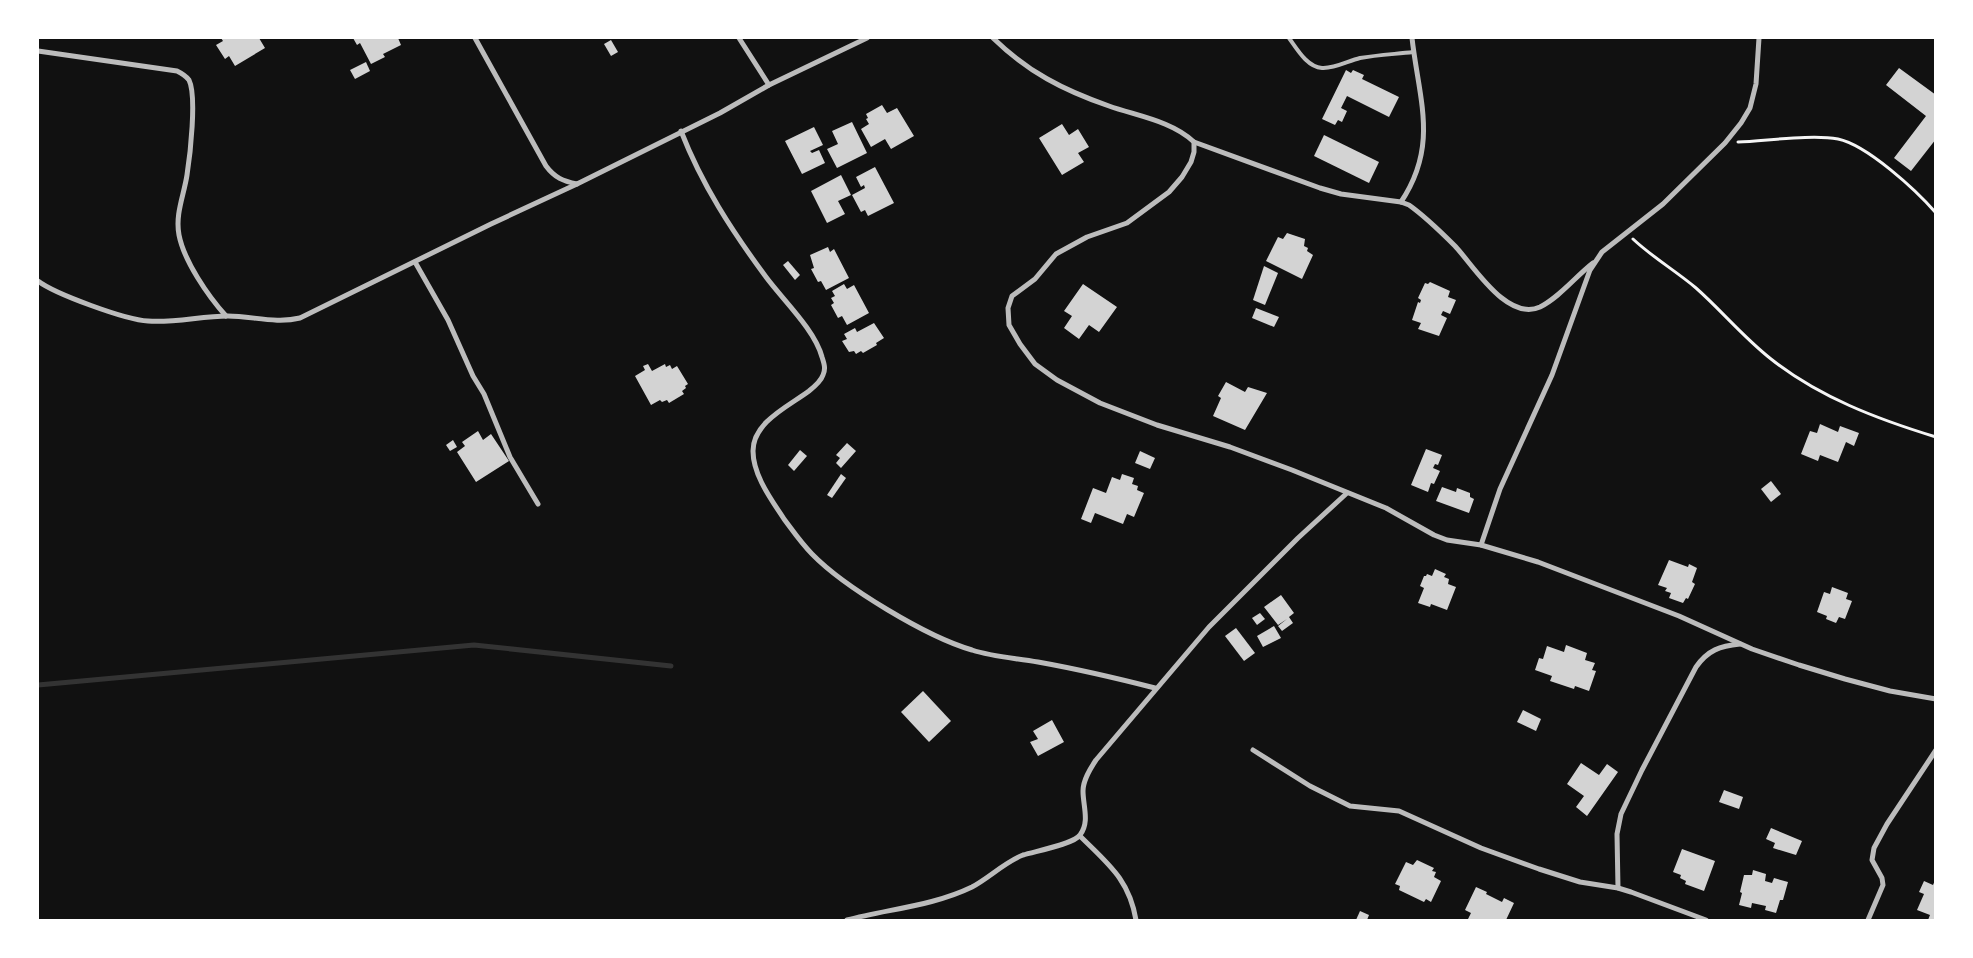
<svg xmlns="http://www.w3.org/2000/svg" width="1973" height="958" viewBox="0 0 1973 958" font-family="Arial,sans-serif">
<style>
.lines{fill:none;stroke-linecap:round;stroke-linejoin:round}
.stream{stroke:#333;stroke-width:5}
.building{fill:#d3d3d3}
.path{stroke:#f5f5f5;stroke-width:3}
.service{stroke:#bcbcbc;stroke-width:4}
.minor{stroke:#bcbcbc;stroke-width:5}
</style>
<rect width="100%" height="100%" fill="#111"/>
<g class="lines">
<path class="stream" d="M38,685L474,645L671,666"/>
</g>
<g class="building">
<path d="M221,38H259L265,48L235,66L229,56L225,59L216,45L223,41Z"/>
<path d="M353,38H398L401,45L383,54L385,57L371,64L360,43L357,45Z"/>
<path d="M611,40L618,52L611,56L604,44Z"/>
<path d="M366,62L370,71L355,79L350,70Z"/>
<path d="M1899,68L1936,95V139L1911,171L1894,158L1926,116L1886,85Z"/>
<path d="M1346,70L1351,73L1353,70L1364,75L1362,79L1399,97L1389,117L1347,96L1341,108L1347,111L1342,122L1338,120L1335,125L1322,119Z"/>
<path d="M882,105L887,113L897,108L914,136L891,149L885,139L871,147L861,129L869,124L866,119L868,118L866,114Z"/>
<path d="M852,122L867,153L837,168L827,149L838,144L832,131Z"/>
<path d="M1062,124L1069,135L1078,129L1089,147L1078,153L1084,162L1062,175L1039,138Z"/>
<path d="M814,127L823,145L810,151L812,153L819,150L825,163L802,174L785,141Z"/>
<path d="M1324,135L1379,162L1369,183L1314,156Z"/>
<path d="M875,167L894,203L868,216L865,210L861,212L852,195L865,188L864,185L861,187L856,177Z"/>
<path d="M841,175L851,195L838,201L845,214L827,223L811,191Z"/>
<path d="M1287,233L1305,239L1304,246L1308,248L1307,251L1313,255L1302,279L1266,261L1278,237L1283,239Z"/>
<path d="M828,247L830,252L834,249L849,278L826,290L821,281L818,282L811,269L814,268L810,255Z"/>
<path d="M788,261L800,275L795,280L783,265Z"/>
<path d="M1264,266L1278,273L1265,305L1253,300Z"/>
<path d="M1430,282L1450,291L1448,297L1456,300L1450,314L1443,311L1441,315L1447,318L1439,336L1418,329L1421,323L1412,320L1418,302L1420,303L1421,300L1418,298L1425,283L1428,284Z"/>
<path d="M844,284L847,289L854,285L869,313L847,325L842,316L838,318L831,305L834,303L831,298L835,296L832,291Z"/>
<path d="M1083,284L1117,307L1099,332L1089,325L1079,339L1064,328L1072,316L1064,311Z"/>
<path d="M1256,308L1279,317L1274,327L1252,318Z"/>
<path d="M874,323L884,338L876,343L877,345L863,353L861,351L856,354L854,351L849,352L842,341L847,339L844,334L855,328L857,332Z"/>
<path d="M648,364L652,371L665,364L666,367L670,365L672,369L677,366L688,384L685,386L686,388L682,391L684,394L669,403L667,400L662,402L660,400L651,405L635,376L645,370L643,366Z"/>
<path d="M1226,382L1245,392L1248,387L1267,393L1245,430L1213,416L1221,398L1218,396Z"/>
<path d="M1820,424L1838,432L1840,426L1859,433L1854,446L1846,442L1838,462L1820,455L1818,461L1801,454L1810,431L1817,433Z"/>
<path d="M478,431L483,440L491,434L509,461L476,482L457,452L465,446L462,442Z"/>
<path d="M453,440L457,447L450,451L446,445Z"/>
<path d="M847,443L856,451L841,468L836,463L840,458L836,455Z"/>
<path d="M1426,449L1442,455L1438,465L1435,464L1433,468L1440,471L1434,484L1431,483L1428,492L1411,485Z"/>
<path d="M800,450L807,456L794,471L788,465Z"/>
<path d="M1140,451L1155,458L1150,469L1135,463Z"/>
<path d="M841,474L846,478L832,498L827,495Z"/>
<path d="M1122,474L1134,478L1132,484L1138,486L1137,490L1144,493L1134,517L1127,514L1123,524L1095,513L1091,523L1081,519L1093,488L1106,493L1112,477L1120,480Z"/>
<path d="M1771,481L1781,494L1771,502L1761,489Z"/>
<path d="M1442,487L1456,492L1457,488L1470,493V497L1474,499L1469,513L1436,501Z"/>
<path d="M1669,560L1688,567L1689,564L1697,568L1692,582L1695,584L1688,599L1686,598L1683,603L1669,598L1671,593L1665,591L1667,588L1658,585Z"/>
<path d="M1435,569L1446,574L1444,577L1449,579L1448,584L1456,587L1447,610L1431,604L1430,607L1418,603L1424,588L1420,586L1424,576H1426L1427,574L1432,576Z"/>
<path d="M1832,587L1848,593L1846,599L1852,601L1845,619L1839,617L1836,623L1826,619L1827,616L1817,612L1824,592L1830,594Z"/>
<path d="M1281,595L1294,613L1289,617L1293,623L1282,631L1278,626L1287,619L1278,625L1264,607Z"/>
<path d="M1260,613L1265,619L1257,625L1252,618Z"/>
<path d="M1274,626L1281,638L1263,647L1257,636Z"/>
<path d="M1236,628L1255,653L1244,661L1225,636Z"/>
<path d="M1566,645L1587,653L1585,660L1595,663L1592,670L1596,671L1589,691L1575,686L1574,689L1550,681L1552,676L1535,670L1539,658L1543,659L1547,646L1564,652Z"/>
<path d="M923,691L951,721L929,742L901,712Z"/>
<path d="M1523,710L1541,719L1536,731L1517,722Z"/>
<path d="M1052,720L1064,742L1038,756L1030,742L1038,739L1033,731Z"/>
<path d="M1581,763L1599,775L1607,764L1618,772L1587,816L1576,807L1584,796L1567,784Z"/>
<path d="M1724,790L1743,797L1739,809L1719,802Z"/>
<path d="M1771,828L1802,841L1796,855L1773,848L1775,843L1766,839Z"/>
<path d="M1682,849L1715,861L1704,891L1685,884L1686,881L1680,878L1681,875L1673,872Z"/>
<path d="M1417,860L1434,868L1432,871L1436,872L1434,877L1441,881L1431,902L1426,899L1424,902L1399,890L1400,886L1395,884L1406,862L1413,865Z"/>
<path d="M1753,870L1766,874L1765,881L1772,883L1774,878L1788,882L1783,900H1780L1776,913L1765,910L1766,906L1752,903L1751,908L1739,905L1742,893L1740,892L1744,875H1752Z"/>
<path d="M1936,878V920H1928L1930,915L1917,910L1924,894L1919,892L1924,881L1933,885Z"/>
<path d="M1476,887L1487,892L1486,894L1502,902L1504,898L1514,903L1506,920L1468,919L1471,913L1465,910Z"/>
<path d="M1360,911L1369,915L1367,920H1356Z"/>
</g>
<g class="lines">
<g class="path">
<path d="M1738,142C1766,141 1812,134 1838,139C1867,145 1916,190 1936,213"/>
<path d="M1633,239C1652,257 1676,271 1696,288C1722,311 1743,337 1771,359C1819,397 1877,419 1936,437"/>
</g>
<path class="service" d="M1289,38C1297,49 1307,67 1322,68C1334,69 1348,61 1360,58C1377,55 1396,54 1413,52"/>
<g class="minor">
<path d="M475,38L546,166C555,178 563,181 577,184"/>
<path d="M739,38L769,85"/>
<path d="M993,38C1028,72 1063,90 1109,106C1137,116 1172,121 1194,142V152L1191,162L1182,177L1169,192L1127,223L1087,237L1056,254L1035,279L1012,296L1008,308L1009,325L1020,344L1035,364L1057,380L1100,403L1157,425L1230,447L1292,470L1386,508L1434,535L1447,540L1481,545L1538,562L1679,616L1752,649L1799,665L1845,679L1890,691L1936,699"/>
<path d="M38,51L177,71C181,73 186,76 189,80C197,96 190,156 187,175C184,195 175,214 179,235C184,261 208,296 226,316"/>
<path d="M681,131C702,185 732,231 766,277C783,300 815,330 822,357C824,363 826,369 823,375C821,381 814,387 809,391C789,406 753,422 753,451C753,475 771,499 784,519C793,531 801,543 812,554C844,587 927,637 972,650C993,657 1016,658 1038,662C1077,669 1116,678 1155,688"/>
<path d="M1194,142L1320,188L1341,194L1401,202L1409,205C1426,217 1441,232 1455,246C1473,265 1507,322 1540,307C1560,297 1576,276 1593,263"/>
<path d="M1401,202C1439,145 1419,100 1412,38"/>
<path d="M415,262L448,320L473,376L484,394L510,457L538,504"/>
<path d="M38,281C55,294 126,320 148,321C175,323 201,316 228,316C252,316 276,324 300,318L491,224L577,184L720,113L769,85L867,38"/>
<path d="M1481,545L1500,489L1552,375L1590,270L1602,252L1663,204L1725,143L1741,123L1750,108L1756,84L1759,38"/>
<path d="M1253,750L1310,786L1350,806L1399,811L1481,848L1539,869L1580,882L1618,888L1631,892L1706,920"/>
<path d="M1080,836C1108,864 1129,879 1136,920"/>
<path d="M1618,888L1617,834L1621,814L1642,770L1696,667C1708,650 1720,646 1740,644"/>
<path d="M847,920C888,909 933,906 972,887C989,878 1005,862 1023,855C1036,851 1074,844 1080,835C1090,822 1083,806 1083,791C1083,780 1090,769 1096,760L1209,627L1298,538L1347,493"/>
<path d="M1868,920L1883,885L1882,878L1872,860L1874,848L1887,824L1936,750"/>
</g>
</g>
<rect width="1973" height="958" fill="none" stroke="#ffffff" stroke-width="78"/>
</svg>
